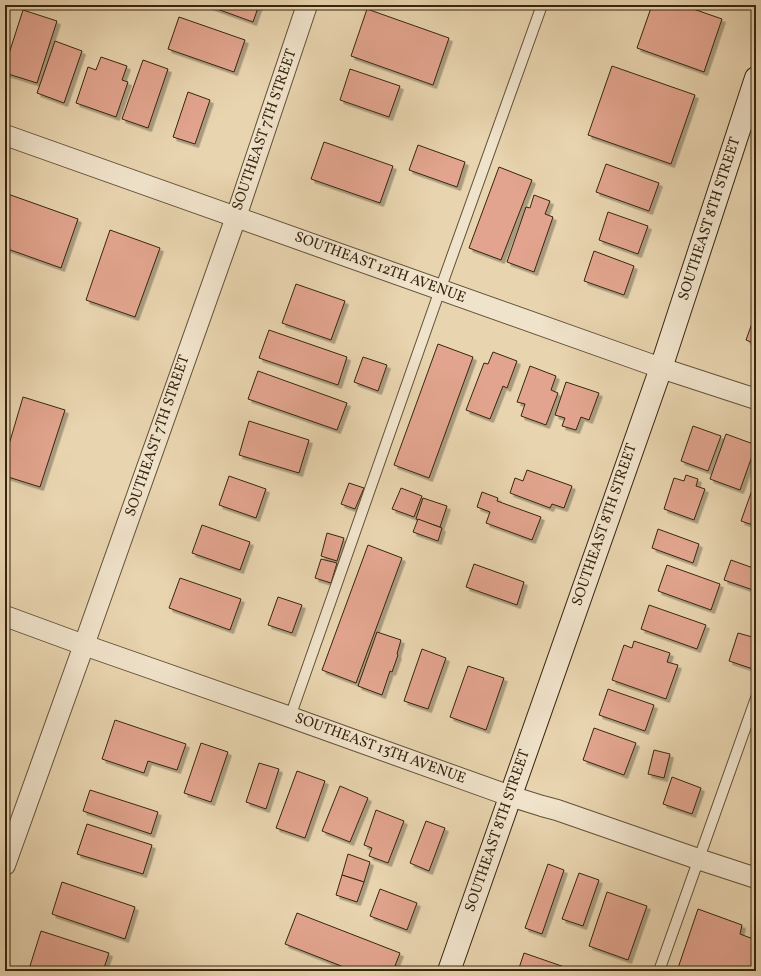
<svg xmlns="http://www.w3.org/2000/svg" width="761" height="976" viewBox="0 0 761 976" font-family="Vollkorn,serif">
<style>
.building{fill:#e2a48e;stroke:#36250f;filter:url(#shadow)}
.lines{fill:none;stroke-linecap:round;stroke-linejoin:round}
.lane-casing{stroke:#625137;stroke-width:12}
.street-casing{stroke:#625137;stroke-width:22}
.secondary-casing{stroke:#36250f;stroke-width:24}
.lane{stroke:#f0e3cb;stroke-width:10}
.street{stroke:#f0e3cb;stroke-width:20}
.secondary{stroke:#f0e3cb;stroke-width:22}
.labels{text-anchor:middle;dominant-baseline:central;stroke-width:3;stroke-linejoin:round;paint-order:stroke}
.street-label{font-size:15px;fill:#36250f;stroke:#f0e3cb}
</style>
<defs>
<filter id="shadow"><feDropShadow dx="3.5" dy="3.5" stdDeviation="0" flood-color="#0004"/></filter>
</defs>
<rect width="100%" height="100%" fill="#e8d4af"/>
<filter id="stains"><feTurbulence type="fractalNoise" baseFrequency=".005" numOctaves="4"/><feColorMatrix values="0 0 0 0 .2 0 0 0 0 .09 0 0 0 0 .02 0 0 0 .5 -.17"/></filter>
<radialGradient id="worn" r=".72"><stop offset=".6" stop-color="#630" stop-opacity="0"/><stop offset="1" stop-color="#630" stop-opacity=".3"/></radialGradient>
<g class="building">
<path d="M206,5H259L253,22Z"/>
<path d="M652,5H682L722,19L704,72L637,48Z"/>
<path d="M367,9L449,38L433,85L351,56Z"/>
<path d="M23,10L57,21L37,83L5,73V66Z"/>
<path d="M179,17L245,40L234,72L168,49Z"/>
<path d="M55,41L82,51L64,103L37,93Z"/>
<path d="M101,57L127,66L122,80L128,82L116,117L76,103L88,67L96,70Z"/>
<path d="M143,60L168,69L148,128L122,119Z"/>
<path d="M612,66L695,95L671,164L588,135Z"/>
<path d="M350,69L400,86L389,117L340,100Z"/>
<path d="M188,92L210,100L195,144L173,137Z"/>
<path d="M324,142L393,166L380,203L311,179Z"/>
<path d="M418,145L465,162L457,187L409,170Z"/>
<path d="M606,164L659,183L649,211L596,192Z"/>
<path d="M499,167L532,180L501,260L469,248Z"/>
<path d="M5,193L78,219L61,268L5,248Z"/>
<path d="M534,195L550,201L545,214L553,217L534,272L507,262L526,207L530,208Z"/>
<path d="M608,212L648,226L638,254L599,240Z"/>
<path d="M110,230L160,248L135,317L86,300Z"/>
<path d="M594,251L634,266L624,295L584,281Z"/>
<path d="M296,284L345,301L331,340L282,323Z"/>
<path d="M756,312V344L746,340Z"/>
<path d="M269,330L347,357L338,385L259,358Z"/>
<path d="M438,344L473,357L429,478L394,465Z"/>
<path d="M493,352L517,361L507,388L503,386L490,419L466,410L484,363L488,364Z"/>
<path d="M363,357L387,365L378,391L354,382Z"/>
<path d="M530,366L556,376L551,390L558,393L546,425L521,416L525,404L517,402Z"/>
<path d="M258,371L347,403L337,430L248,399Z"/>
<path d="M566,382L599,393L589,420L581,417L576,430L562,426L565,418L555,415Z"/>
<path d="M23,397L65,410L40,487L5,476V458Z"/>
<path d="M249,421L309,440L299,473L239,455Z"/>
<path d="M693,426L721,436L708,471L681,461Z"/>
<path d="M726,434L756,445L740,490L710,479Z"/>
<path d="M527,470L572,486L564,508L552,504L550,508L510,493L515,478L523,481Z"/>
<path d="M686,475L698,479L696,486L705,489L694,520L664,509L674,478L684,481Z"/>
<path d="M229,476L266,489L256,518L219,505Z"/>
<path d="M756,479V526L741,521Z"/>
<path d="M349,483L364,488L355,509L341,504Z"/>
<path d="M401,488L422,496L414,517L392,509Z"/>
<path d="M482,492L498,498L497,501L541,517L532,540L486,523L490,512L477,507Z"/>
<path d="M423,498L447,506L440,527L416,519Z"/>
<path d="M418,519L442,528L438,541L413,532Z"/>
<path d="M202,525L250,542L240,570L192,553Z"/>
<path d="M658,529L699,544L693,563L652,548Z"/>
<path d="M327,533L344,538L337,561L321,556Z"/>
<path d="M368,545L402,558L356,683L322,670Z"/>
<path d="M321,559L337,563L331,583L315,578Z"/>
<path d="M731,560L756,569V591L724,580Z"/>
<path d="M474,564L524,582L517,605L466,587Z"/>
<path d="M667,565L720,584L711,610L658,591Z"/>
<path d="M180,578L241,599L230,630L169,608Z"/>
<path d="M278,597L302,605L292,633L268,625Z"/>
<path d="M649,605L706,625L697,649L641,629Z"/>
<path d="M377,632L401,640L397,654L398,655L392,672L390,671L382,695L358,686Z"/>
<path d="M738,633L756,638V658L753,669L729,661Z"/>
<path d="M634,641L670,653L667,662L678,665L666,699L612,680L624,645L632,648Z"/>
<path d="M422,649L446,658L428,709L404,701Z"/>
<path d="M468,666L504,678L486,730L450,717Z"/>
<path d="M608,689L654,705L645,731L599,715Z"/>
<path d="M115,720L186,744L177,770L148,761L144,773L102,759Z"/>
<path d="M594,728L636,743L624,775L583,760Z"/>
<path d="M201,743L228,752L211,802L184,793Z"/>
<path d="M756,749V760L752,759Z"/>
<path d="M654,750L670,754L664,778L648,774Z"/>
<path d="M259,763L279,769L266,809L246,802Z"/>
<path d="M297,771L325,781L305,838L276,828Z"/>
<path d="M672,777L701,788L692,814L663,804Z"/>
<path d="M340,786L368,798L350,842L322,831Z"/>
<path d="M90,790L158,812L151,834L83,811Z"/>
<path d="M376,810L404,821L388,863L369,856L372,848L364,845Z"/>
<path d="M426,821L445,828L429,871L410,863Z"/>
<path d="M87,824L152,845L143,874L77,854Z"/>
<path d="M348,854L370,862L364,882L342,875Z"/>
<path d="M548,864L564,870L542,934L525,928Z"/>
<path d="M579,873L599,880L583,926L562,919Z"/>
<path d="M342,875L364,882L357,902L336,895Z"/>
<path d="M62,882L135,907L125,939L52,914Z"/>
<path d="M380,889L417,903L407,930L370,916Z"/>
<path d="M607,892L647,906L628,960L589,946Z"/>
<path d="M698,909L742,925L740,934L756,940V971H677Z"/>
<path d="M297,913L400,953L393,971H354L285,944Z"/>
<path d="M41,931L109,953L103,971H47L30,966Z"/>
<path d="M524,953L576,971H518Z"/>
<path d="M280,967L291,971H279Z"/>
</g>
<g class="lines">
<g class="lane-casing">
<g id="lane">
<path d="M290,717L440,290L542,5"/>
<path d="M659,971L756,698"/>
</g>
</g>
<g class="street-casing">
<g id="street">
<path d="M5,135L661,368L756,399"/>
<path d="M5,616L84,645L290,717L510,796L542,806L557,810L698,859L756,878"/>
<path d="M5,865L84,645L236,217L307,5"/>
</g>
</g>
<g class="secondary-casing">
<path id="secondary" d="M449,971L661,368L756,78"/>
</g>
<use href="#lane" class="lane"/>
<use href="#street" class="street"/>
<use href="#secondary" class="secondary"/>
</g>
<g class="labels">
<g class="street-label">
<text transform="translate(265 130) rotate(-71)">SOUTHEAST 7TH STREET</text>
<text transform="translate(710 219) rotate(-72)">SOUTHEAST 8TH STREET</text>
<text transform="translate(380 268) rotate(20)">SOUTHEAST 12TH AVENUE</text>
<text transform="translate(158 436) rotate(-71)">SOUTHEAST 7TH STREET</text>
<text transform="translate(605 525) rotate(-71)">SOUTHEAST 8TH STREET</text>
<text transform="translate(380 749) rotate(20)">SOUTHEAST 13TH AVENUE</text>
<text transform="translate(498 831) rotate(-71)">SOUTHEAST 8TH STREET</text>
</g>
</g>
<rect width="761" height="976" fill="none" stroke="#e8d4af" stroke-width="20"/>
<rect x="6" y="6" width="749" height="964" fill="none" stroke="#36250f" stroke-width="2"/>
<rect x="10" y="10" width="741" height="956" fill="none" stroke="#36250f"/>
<rect width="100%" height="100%" filter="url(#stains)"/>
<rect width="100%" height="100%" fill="url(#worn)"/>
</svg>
